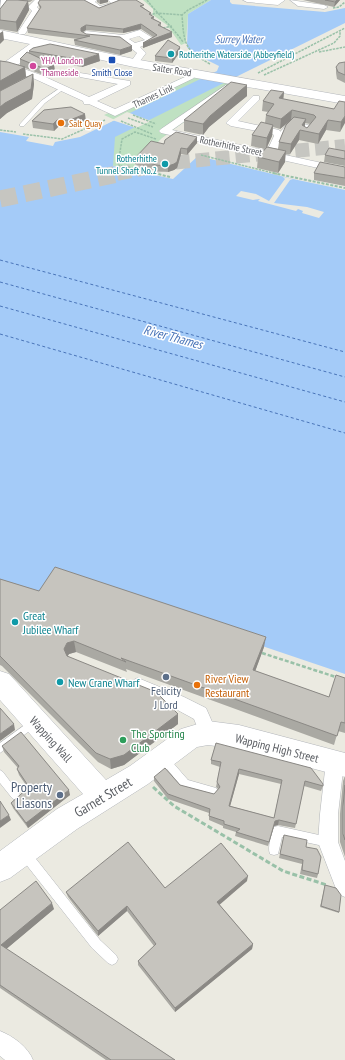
<svg xmlns="http://www.w3.org/2000/svg" width="345" height="1060" viewBox="0 0 345 1060" font-family="'PT Sans Narrow',sans-serif">
<style>
.green{fill:#bfe1c2}
.water{fill:#a4cbf8}
.pier{fill:#ebeae1}
.lines{fill:none;stroke-linecap:round;stroke-linejoin:round}
.ferry{stroke:#4974b8;stroke-width:1;stroke-dasharray:3 2.5;stroke-linecap:butt}
.primary-tunnel-far1{stroke:#c6c6c1;stroke-width:14;stroke-dasharray:14 6;stroke-linecap:butt}
.primary-tunnel{stroke:#c6c6c1;stroke-width:17;stroke-dasharray:17 8;stroke-linecap:butt}
.lane-casing{stroke:#b3b6ba;stroke-width:1}
.street-casing{stroke:#b3b6ba;stroke-width:1}
.secondary-casing{stroke:#b4b7bc;stroke-width:1}
.path-far3{stroke:#99c1a8;stroke-width:1.5;stroke-dasharray:2.5 1;stroke-linecap:butt}
.path-far2{stroke:#99c1a8;stroke-width:2;stroke-dasharray:3 1.5;stroke-linecap:butt}
.path-far1{stroke:#99c1a8;stroke-width:2.5;stroke-dasharray:4 2;stroke-linecap:butt}
.path{stroke:#99c1a8;stroke-width:3;stroke-dasharray:5 2.5;stroke-linecap:butt}
.lane{fill:#fff;fill-rule:evenodd}
.street{fill:#fff;fill-rule:evenodd}
.secondary{fill:#fff;fill-rule:evenodd}
.wall{fill:#aaa9a3;fill-rule:evenodd}
.shaded-wall{fill:#8b8985}
.building{fill:#c6c4be;stroke:#8b8985;fill-rule:evenodd}
.culture-dot{fill:#0f9aa8;stroke:#fff;stroke-width:1.5}
.transit-dot{fill:#1a4fb4;stroke:#fff;stroke-width:1.5}
.hotel-dot{fill:#d1479c;stroke:#fff;stroke-width:1.5}
.food-dot{fill:#e8710a;stroke:#fff;stroke-width:1.5}
.service-dot{fill:#5c6f8a;stroke:#fff;stroke-width:1.5}
.leisure-dot{fill:#2e9e5b;stroke:#fff;stroke-width:1.5}
.labels{text-anchor:middle;dominant-baseline:central;stroke-width:3;stroke-linejoin:round;paint-order:stroke}
.far-culture-label{font-size:10px;fill:#0d838f;stroke:#fff;text-anchor:start}
.far-hotel-label{font-size:10px;fill:#b23c85;stroke:#fff;text-anchor:start}
.far-street-label{font-size:10px;fill:#595c61;stroke:#fff}
.far-transit-label{font-size:10px;fill:#164399;stroke:#fff}
.far-food-label{font-size:10px;fill:#c56008;stroke:#fff;text-anchor:start}
.far-water-label{font-size:11px;font-style:italic;fill:#4974b8;stroke:#fff}
.culture-label{font-size:12px;fill:#0d838f;stroke:#fff;text-anchor:start}
.food-label{font-size:12px;fill:#c56008;stroke:#fff;text-anchor:start}
.service-label{font-size:12px;fill:#4e5e75;stroke:#fff}
.leisure-label{font-size:12px;fill:#27864d;stroke:#fff;text-anchor:start}
.street-label{font-size:12px;fill:#595c61;stroke:#fff}
.water-label{font-size:13px;font-style:italic;fill:#4974b8;stroke:#fff}
.near-service-label{font-size:14px;fill:#4e5e75;stroke:#fff;text-anchor:end}
.near-street-label{font-size:14px;fill:#595c61;stroke:#fff}
</style>
<rect width="100%" height="100%" fill="#ebeae1"/>
<g class="green">
<path d="M143,0H211L188,14L186,43L181,45L167,25L153,15V9Z"/>
<path d="M186,76L236,85L162,138L133,167L132,170L74,157L72,144L115,120L104,115Z"/>
</g>
<path class="water" d="M211,0H230V2L232,4L325,12L345,8V23L115,137L113,166L173,179L198,156L293,179L345,190V674L233,636L41,602L0,589V132L29,137L26,141L53,146L55,142L80,137L217,71L219,66L191,52L187,47L188,14Z"/>
<g class="pier">
<path d="M127,112L151,121L136,128L112,120Z"/>
<path d="M283,177L293,179L290,180L274,203L307,207L324,212L319,218L302,213L303,211L298,209L296,211L258,201L260,199L253,200L236,196L241,191L256,194L269,201L285,179Z"/>
</g>
<g class="lines">
<g class="ferry">
<path d="M0,260L345,352"/>
<path d="M0,282L345,377"/>
<path d="M0,306L345,402"/>
<path d="M0,334L345,433"/>
</g>
<path class="primary-tunnel-far1" d="M117,174L170,163L345,146"/>
<path class="primary-tunnel" d="M0,199L122,173"/>
<g class="lane-casing">
<g id="lane">
<path d="M60,88L64,89L45,103L24,126H20V124L41,101Z"/>
<path d="M291,121L312,126L313,127L307,136L305,137L302,135L307,128L292,125L281,137H277V135Z"/>
<path d="M33,719L36,720L38,723L36,726L0,753V743Z"/>
<path d="M165,755L168,757L188,780L216,788L218,791L216,794L213,796L182,787L162,763L160,760L162,757Z"/>
<path d="M0,770L3,772L18,792L20,795L18,798L15,800L12,798L0,783Z"/>
<path d="M278,826L328,837L332,838L333,842L332,846L328,847L282,837L278,854L274,855L270,854C267,847 272,834 274,827Z"/>
<path d="M25,849L29,850L100,940L116,955L118,959L116,963L112,965L108,963L92,948L21,858L20,854L21,850Z"/>
</g>
</g>
<g class="street-casing">
<g id="street">
<path d="M1,0H9L3,10H0Z"/>
<path d="M35,0H44L37,7L40,11L25,34H19L18,32L32,11L28,7Z"/>
<path d="M85,0H97L95,2L100,6L111,3L108,0H117L121,4L99,11L85,3Z"/>
<path d="M243,0H285L278,5L247,2Z"/>
<path d="M290,0L324,5L328,7L324,9L298,6Z"/>
<path d="M140,30L156,40L140,47L146,53L137,65L134,66L130,63L137,53L121,40L86,37L82,34L86,31L123,35ZM139,36L145,40L135,43L129,39Z"/>
<path d="M7,63L41,75L89,97L118,84L80,77V73L130,81V85L97,101L115,109L187,76H193L194,78L115,116L89,104H84L83,101L35,79L4,68V64Z"/>
<path d="M226,85L229,86V90L172,130L267,151L274,136L273,134L231,126L226,123L253,96H259V100L238,121L279,130L284,136L276,153L345,168V174L161,133L159,131L161,129Z"/>
<path d="M138,678L184,697L206,708L217,733L214,739L208,741L202,739L194,719L172,707L132,691L129,686L132,681Z"/>
<path d="M335,754L341,756L344,762L338,814V842L345,861V897L338,894L318,842L320,814L326,762L329,756Z"/>
<path d="M0,1031C13,1036 28,1047 33,1060H5L0,1056Z"/>
</g>
</g>
<g class="secondary-casing">
<g id="secondary">
<path d="M0,30L134,59L345,96V104L134,67L42,47L12,69H0V61L5,62L30,44L0,38Z"/>
<path d="M0,671L9,674L106,780L130,766L181,729L208,721L239,725L345,753V777L239,749L208,745L197,747L148,784L77,829L10,878L0,882V851L57,809L83,794L0,700Z"/>
</g>
</g>
<g class="path-far3">
<path d="M147,0C158,15 172,26 183,42"/>
<path d="M207,0L188,10L182,15C184,43 184,50 210,64"/>
<path d="M333,8L339,7L345,2"/>
<path d="M149,15L157,13L182,15"/>
<path d="M163,28L172,26"/>
<path d="M319,52L345,47"/>
<path d="M258,73L345,28"/>
<path d="M264,75L334,43L340,36V31"/>
<path d="M133,115L156,124"/>
<path d="M128,118L153,127"/>
<path d="M121,121L152,134"/>
<path d="M0,130L16,132"/>
<path d="M23,134L62,139L105,120"/>
<path d="M156,139L135,132L122,139L118,165L158,174"/>
<path d="M201,155L277,174"/>
</g>
<g class="path-far2">
<path d="M154,173L170,177"/>
<path d="M273,173L345,188"/>
</g>
<path class="path-far1" d="M262,653L345,680"/>
<path class="path" d="M153,787L174,806L283,871L327,885"/>
<use href="#lane" class="lane"/>
<use href="#street" class="street"/>
<use href="#secondary" class="secondary"/>
</g>
<g class="wall">
<path d="M7,0H33L30,2H28L29,10L17,32L0,29V9Z"/>
<path d="M97,0H108V2L100,4L97,2Z"/>
<path d="M119,0H136L144,8L151,13L152,16L154,17V19L161,23V26L172,37L143,48V43L153,37L141,29L123,33L86,30L83,32L86,34L132,51L120,55L75,45L74,40L78,39L28,33L27,28L40,9L38,3L99,8L119,1Z"/>
<path d="M303,0H340L334,7Z"/>
<path d="M180,47V52L172,63L155,61V56Z"/>
<path d="M29,51L100,61L82,67L44,60L54,65L55,72L46,76L25,68L26,77L33,74L34,84L32,99L7,113L0,119V61L20,66V59L29,53Z"/>
<path d="M345,62V83L337,79L336,73V67Z"/>
<path d="M247,85V96L209,127L203,135L184,131V120Z"/>
<path d="M284,92L283,99L334,109L345,102L340,132L326,130L318,144L299,140L290,154H285V162L278,173L257,168L258,157L265,149L251,146L252,135L265,123L266,115L268,112L262,111L263,101ZM289,122L279,142L278,149L267,147L272,136L273,127L280,129ZM305,123L310,124L307,128L305,127Z"/>
<path d="M44,110L86,121L71,127H58L54,131L33,128L32,121Z"/>
<path d="M197,143L187,155L181,154L177,168L174,170L168,172L156,171L135,164V158L164,144Z"/>
<path d="M345,151V166L324,162L325,155Z"/>
<path d="M345,167V186L314,180V173Z"/>
<path d="M0,579L39,591L264,647L255,671L329,697L345,678V733L338,731L334,745L126,669L127,672L76,652L69,654L67,656L178,724L124,765L111,769L98,762L2,666L0,665Z"/>
<path d="M216,743L323,786L321,791L304,786L295,828L278,825L274,826L268,846L235,836L236,832L223,828V826L209,820V813L168,799L154,781V777L180,785L214,794L218,789L216,787L220,767L211,764V760ZM239,774L281,784L274,818L230,806Z"/>
<path d="M2,746L70,795L28,828L13,808L11,803L28,788L19,775L17,769L18,768L4,752Z"/>
<path d="M345,776V857L340,842V814L343,781Z"/>
<path d="M284,835L306,847L318,874L317,878L300,874L302,864L279,858Z"/>
<path d="M247,881L219,904L253,944L252,949L175,1012L138,965V961L154,946L127,911L98,936L68,897L66,892L165,888Z"/>
<path d="M325,885L339,912V913L320,907Z"/>
<path d="M54,909L6,949L175,1060H106L0,988V910Z"/>
</g>
<g class="shaded-wall">
<path d="M100,0H108V2L100,4Z"/>
<path d="M337,0H340L334,7L335,2Z"/>
<path d="M28,1L29,10L17,32L16,22Z"/>
<path d="M141,24V29L123,33V29Z"/>
<path d="M86,25V30L81,33V28Z"/>
<path d="M3,31L4,40L0,44V33Z"/>
<path d="M172,32V37L143,48V43Z"/>
<path d="M132,46V51L120,55V50Z"/>
<path d="M180,47V52L172,63V58Z"/>
<path d="M99,54L100,61L82,67V60Z"/>
<path d="M54,65L55,72L46,76L45,69Z"/>
<path d="M25,67L26,77L0,91V81Z"/>
<path d="M33,74L34,84L32,99L7,113L0,119V107Z"/>
<path d="M247,85V96L209,127L203,135V124L210,116Z"/>
<path d="M284,92L283,102L279,98Z"/>
<path d="M292,110L291,120L280,129L281,119Z"/>
<path d="M85,114L86,121L71,127L70,120Z"/>
<path d="M345,116V123L340,132L341,122Z"/>
<path d="M306,119L304,129L302,125Z"/>
<path d="M57,120L58,127L54,131L53,124Z"/>
<path d="M328,120L326,130L318,144L319,134Z"/>
<path d="M273,125L272,136L266,149L267,138Z"/>
<path d="M300,130L299,140L290,154L291,144Z"/>
<path d="M197,137V143L187,155V149Z"/>
<path d="M181,148V154L177,168L174,170L168,172V166Z"/>
<path d="M286,151L285,162L278,173L279,162Z"/>
<path d="M266,637L264,647L252,680L253,670Z"/>
<path d="M74,641L76,652L69,654L66,659L64,649L67,643Z"/>
<path d="M178,714V724L124,765L111,769L110,759Z"/>
<path d="M14,724L15,730L0,741V734Z"/>
<path d="M239,769V774L229,810V806Z"/>
<path d="M69,790L70,795L28,828L26,823Z"/>
<path d="M9,815L11,820L0,828V821Z"/>
<path d="M279,820L278,825L274,826L268,846L275,821Z"/>
<path d="M248,876L247,881L217,907V902Z"/>
<path d="M52,903L54,909L4,951L1,945Z"/>
<path d="M127,906V911L98,936V931Z"/>
<path d="M253,944L252,949L175,1012V1008Z"/>
</g>
<g class="building">
<path d="M7,0H18L28,1L16,22L0,20V9Z"/>
<path d="M40,0H84L99,8L120,0H136L144,5L140,6L151,13L149,14L154,17L151,18L161,23L158,25L172,32L143,43L157,35L141,24L123,29L86,25L81,28V31L86,34L120,37L132,46L120,50L74,40L90,36L27,28L41,7L38,3Z"/>
<path d="M325,0H337L335,2Z"/>
<path d="M168,40L180,47L172,58L155,56Z"/>
<path d="M50,44L99,54L82,60L29,51L33,48Z"/>
<path d="M27,52L54,65L45,69L20,59Z"/>
<path d="M0,61L8,62L25,67L0,81Z"/>
<path d="M345,62V75L338,72L336,67L339,63Z"/>
<path d="M33,74L31,89L5,103L0,107V91Z"/>
<path d="M231,82L247,85L210,116L203,124L184,120Z"/>
<path d="M271,90L284,92L279,98L334,109L339,101L345,102V116L341,122L328,120L319,134L300,130L291,144L279,142L286,125L294,117L306,119L302,125L307,128L316,117L314,115L292,110L281,119L266,115L274,104L263,101Z"/>
<path d="M71,107L85,114L70,120H57L53,124L32,121L44,110Z"/>
<path d="M261,122L273,125L267,138L252,135Z"/>
<path d="M176,132L197,137L187,149L181,148L177,162L174,164L168,166L156,165L135,158L151,141L164,144L165,140Z"/>
<path d="M267,147L286,151L279,162L258,157Z"/>
<path d="M329,148L345,151V159L325,155Z"/>
<path d="M320,162L345,167V178L314,173Z"/>
<path d="M55,567L266,637L253,670L329,697L336,675L345,678V723L341,722L337,736L121,658L126,662L74,641L67,643L64,649L67,656L156,692L178,714L124,755L110,759L96,753L0,656V579L39,591Z"/>
<path d="M0,708L14,724L0,734Z"/>
<path d="M21,732L69,790L26,823L11,803L29,787L17,769L19,766L2,746Z"/>
<path d="M216,743L311,768L323,784V786L305,781L296,824L279,820L275,821L269,842L236,832L240,829L224,824V821L209,816L210,809L168,794L154,777L165,768L180,785L214,794L220,787L217,782L221,762L211,760ZM239,769L282,780L274,818L229,806Z"/>
<path d="M345,785V840L343,834V806Z"/>
<path d="M0,801L9,815L0,821Z"/>
<path d="M284,835L307,840L306,847L317,849L321,857L318,874L302,870L303,860L280,854Z"/>
<path d="M128,842L165,888L221,843L248,876L217,902L253,944L175,1008L138,961L156,944L127,906L98,931L66,892Z"/>
<path d="M36,881L52,903L1,945L175,1060H111L0,985V910Z"/>
<path d="M325,885L336,888L341,895L339,912L321,906Z"/>
</g>
<g class="culture-dot">
<circle cx="171" cy="54" r="4"/>
<circle cx="165" cy="164" r="4"/>
<circle cx="15" cy="622" r="4"/>
<circle cx="60" cy="682" r="4"/>
</g>
<rect class="transit-dot" x="108" y="56" width="8" height="8" rx="2"/>
<circle class="hotel-dot" cx="33" cy="66" r="4"/>
<g class="food-dot">
<circle cx="61" cy="123" r="4"/>
<circle cx="197" cy="685" r="4"/>
</g>
<g class="service-dot">
<circle cx="166" cy="677" r="4"/>
<circle cx="60" cy="795" r="4"/>
</g>
<circle class="leisure-dot" cx="123" cy="740" r="4"/>
<g class="labels">
<g class="far-culture-label">
<text x="179" y="54">Rotherithe Waterside (Abbeyfield)</text>
<text x="157" y="158" text-anchor="end">Rotherhithe<tspan x="157" dy="12">Tunnel Shaft No.2</tspan></text>
</g>
<g class="far-hotel-label">
<text x="41" y="60">YHA London<tspan x="41" dy="12">Thameside</tspan></text>
</g>
<g class="far-street-label">
<text transform="translate(172 70) rotate(9)">Salter Road</text>
<text transform="translate(153 96) rotate(-25)">Thames Link</text>
<text transform="translate(231 146) rotate(12)">Rotherhithe Street</text>
</g>
<g class="far-transit-label">
<text x="112" y="72">Smith Close</text>
</g>
<g class="far-food-label">
<text x="69" y="123">Salt Quay</text>
</g>
<g class="far-water-label">
<text x="239" y="39">Surrey Water</text>
</g>
<g class="culture-label">
<text x="23" y="615">Great<tspan x="23" dy="14">Jubilee Wharf</tspan></text>
<text x="68" y="682">New Crane Wharf</text>
</g>
<g class="food-label">
<text x="205" y="678">River View<tspan x="205" dy="14">Restaurant</tspan></text>
</g>
<g class="service-label">
<text x="166" y="690">Felicity<tspan x="166" dy="14">J Lord</tspan></text>
</g>
<g class="leisure-label">
<text x="131" y="733">The Sporting<tspan x="131" dy="14">Club</tspan></text>
</g>
<g class="street-label">
<text transform="translate(51 739) rotate(48)">Wapping Wall</text>
<text transform="translate(277 748) rotate(14)">Wapping High Street</text>
</g>
<g class="water-label">
<text transform="translate(173 337) rotate(15)">River Thames</text>
</g>
<g class="near-service-label">
<text x="52" y="787">Property<tspan x="52" dy="16">Liasons</tspan></text>
</g>
<g class="near-street-label">
<text transform="translate(103 797) rotate(-31)">Garnet Street</text>
</g>
</g>
</svg>
